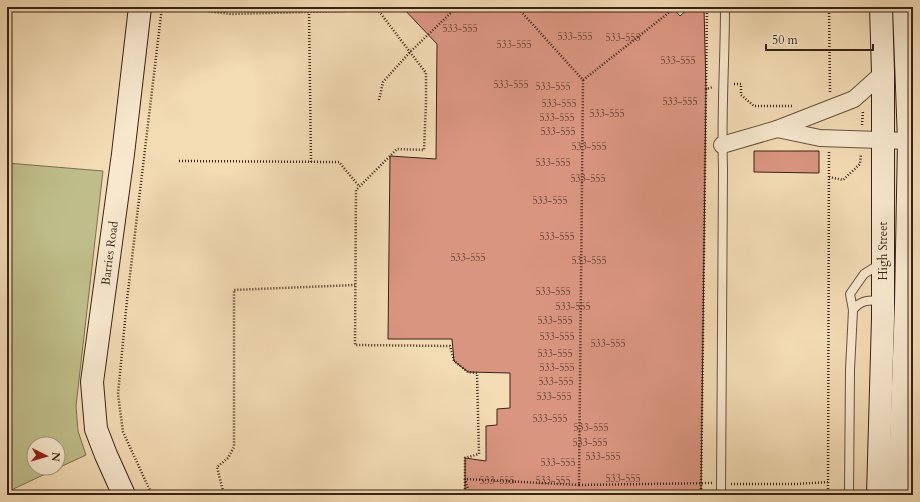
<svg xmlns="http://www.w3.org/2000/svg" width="920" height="502" viewBox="0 0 920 502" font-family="Cardo,serif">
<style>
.green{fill:#bfbe8a;stroke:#7c7050}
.building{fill:#da9580;stroke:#382317}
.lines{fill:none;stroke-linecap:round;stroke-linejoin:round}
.lane-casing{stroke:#67513e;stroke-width:10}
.street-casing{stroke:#67513e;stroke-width:18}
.secondary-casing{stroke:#382317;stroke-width:24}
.path{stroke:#382317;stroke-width:2.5;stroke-dasharray:1 2;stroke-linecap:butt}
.lane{stroke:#f7e8ce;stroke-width:8}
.street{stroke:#f7e8ce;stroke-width:16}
.secondary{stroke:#f7e8ce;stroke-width:22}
.labels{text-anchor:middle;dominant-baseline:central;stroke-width:3;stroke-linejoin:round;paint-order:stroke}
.number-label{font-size:10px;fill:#604031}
.street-label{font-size:12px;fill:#382317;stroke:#f7e8ce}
</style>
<rect width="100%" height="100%" fill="#f3dbb4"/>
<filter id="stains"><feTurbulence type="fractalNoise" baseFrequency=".005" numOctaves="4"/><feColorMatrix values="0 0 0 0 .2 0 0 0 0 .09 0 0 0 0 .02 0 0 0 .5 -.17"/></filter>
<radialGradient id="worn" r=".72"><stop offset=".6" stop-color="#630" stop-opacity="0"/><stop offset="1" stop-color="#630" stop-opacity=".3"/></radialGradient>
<path class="green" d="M7,163L103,171L76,406L78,431L86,455L58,468V444H34V468H58L7,492Z"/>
<g class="building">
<path d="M402,7H672L680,16L690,7H704L706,89L701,495H465V458L486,461V426L497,425V409L510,408V373L468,372L454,361L452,339H388L390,156L436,159L437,44Z"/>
<path d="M754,151H819V173L754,172Z"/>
</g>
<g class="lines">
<g class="lane-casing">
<g id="lane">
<path d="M853,310C861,299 870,300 882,301"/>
<path d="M721,495L723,168C721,114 725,61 725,7"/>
<path d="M849,495L850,370L853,310L850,294L864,274L880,264"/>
</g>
</g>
<g class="street-casing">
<g id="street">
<path d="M777,129L820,138L909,141"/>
<path d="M722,145L777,129L854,99L883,73"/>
</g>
</g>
<g class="secondary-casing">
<g id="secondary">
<path id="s1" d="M124,495L106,455L96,429L92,382L123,154L140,7"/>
<path d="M878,495L883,318V73L881,7"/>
<path d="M899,495L906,303L909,141L904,7"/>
</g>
</g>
<g class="path">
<path d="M176,7L231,14L378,10L426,73V103L424,150L397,149L356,190L355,345L450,346L454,361L468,372L477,373L479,454L465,458V479L470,495"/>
<path d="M707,7L706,89L713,87"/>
<path d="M829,7L830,92"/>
<path d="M309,11L311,162"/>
<path d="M583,80L676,7"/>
<path d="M734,84H741V95L754,106H792"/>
<path d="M379,100L383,82L410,52L457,7"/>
<path d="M862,125L863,110"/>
<path d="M179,161L339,162L359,186"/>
<path d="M829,177L843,180L860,164L861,154"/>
<path d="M731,484H796L828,482"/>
<path d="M579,485L712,483"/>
<path d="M152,495L123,432L118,394L127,300L162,7"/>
<path d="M224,495L217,467L228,458L234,447V290L355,285"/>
<path d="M465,495V479L579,485L583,80L517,7"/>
<path d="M701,495L706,89"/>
<path d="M828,495L829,151"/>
</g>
<use href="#lane" class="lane"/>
<use href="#street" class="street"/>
<use href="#secondary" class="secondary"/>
</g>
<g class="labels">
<g class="number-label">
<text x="460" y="29">533-555</text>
<text x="575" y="37">533-555</text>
<text x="623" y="38">533-555</text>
<text x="514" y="45">533-555</text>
<text x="678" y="61">533-555</text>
<text x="511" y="85">533-555</text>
<text x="553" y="87">533-555</text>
<text x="680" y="102">533-555</text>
<text x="559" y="104">533-555</text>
<text x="607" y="114">533-555</text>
<text x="557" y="118">533-555</text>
<text x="558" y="132">533-555</text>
<text x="589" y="147">533-555</text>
<text x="553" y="163">533-555</text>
<text x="588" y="179">533-555</text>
<text x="550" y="201">533-555</text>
<text x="557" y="237">533-555</text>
<text x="468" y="258">533-555</text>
<text x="589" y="261">533-555</text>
<text x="553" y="292">533-555</text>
<text x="573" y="307">533-555</text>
<text x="555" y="321">533-555</text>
<text x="557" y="337">533-555</text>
<text x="608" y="344">533-555</text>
<text x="555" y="354">533-555</text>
<text x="557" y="368">533-555</text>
<text x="556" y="382">533-555</text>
<text x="554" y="397">533-555</text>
<text x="550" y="419">533-555</text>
<text x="591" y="428">533-555</text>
<text x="590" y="443">533-555</text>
<text x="603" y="457">533-555</text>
<text x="558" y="463">533-555</text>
<text x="623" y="479">533-555</text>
<text x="497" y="481">533-555</text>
<text x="553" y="481">533-555</text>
</g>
<g class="street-label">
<text transform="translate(883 251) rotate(-90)">High Street</text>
<text stroke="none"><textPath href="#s1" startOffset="249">Barries Road</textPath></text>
</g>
</g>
<rect width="920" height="502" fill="none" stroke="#f3dbb4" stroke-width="24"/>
<rect x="8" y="8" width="904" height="486" fill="none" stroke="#382317" stroke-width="2"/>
<rect x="12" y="12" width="896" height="478" fill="none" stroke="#382317"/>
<g transform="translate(46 456) rotate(95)"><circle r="19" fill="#f7e8ce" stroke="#ab9985"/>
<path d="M0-3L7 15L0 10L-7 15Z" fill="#8f2418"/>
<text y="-6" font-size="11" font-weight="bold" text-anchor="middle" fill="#382317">N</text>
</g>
<path d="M766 44v6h107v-6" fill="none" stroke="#382317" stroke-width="2"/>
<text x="772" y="44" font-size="12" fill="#382317" stroke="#f7e8ce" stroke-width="3" paint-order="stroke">50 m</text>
<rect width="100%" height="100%" filter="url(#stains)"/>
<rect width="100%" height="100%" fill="url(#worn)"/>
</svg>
